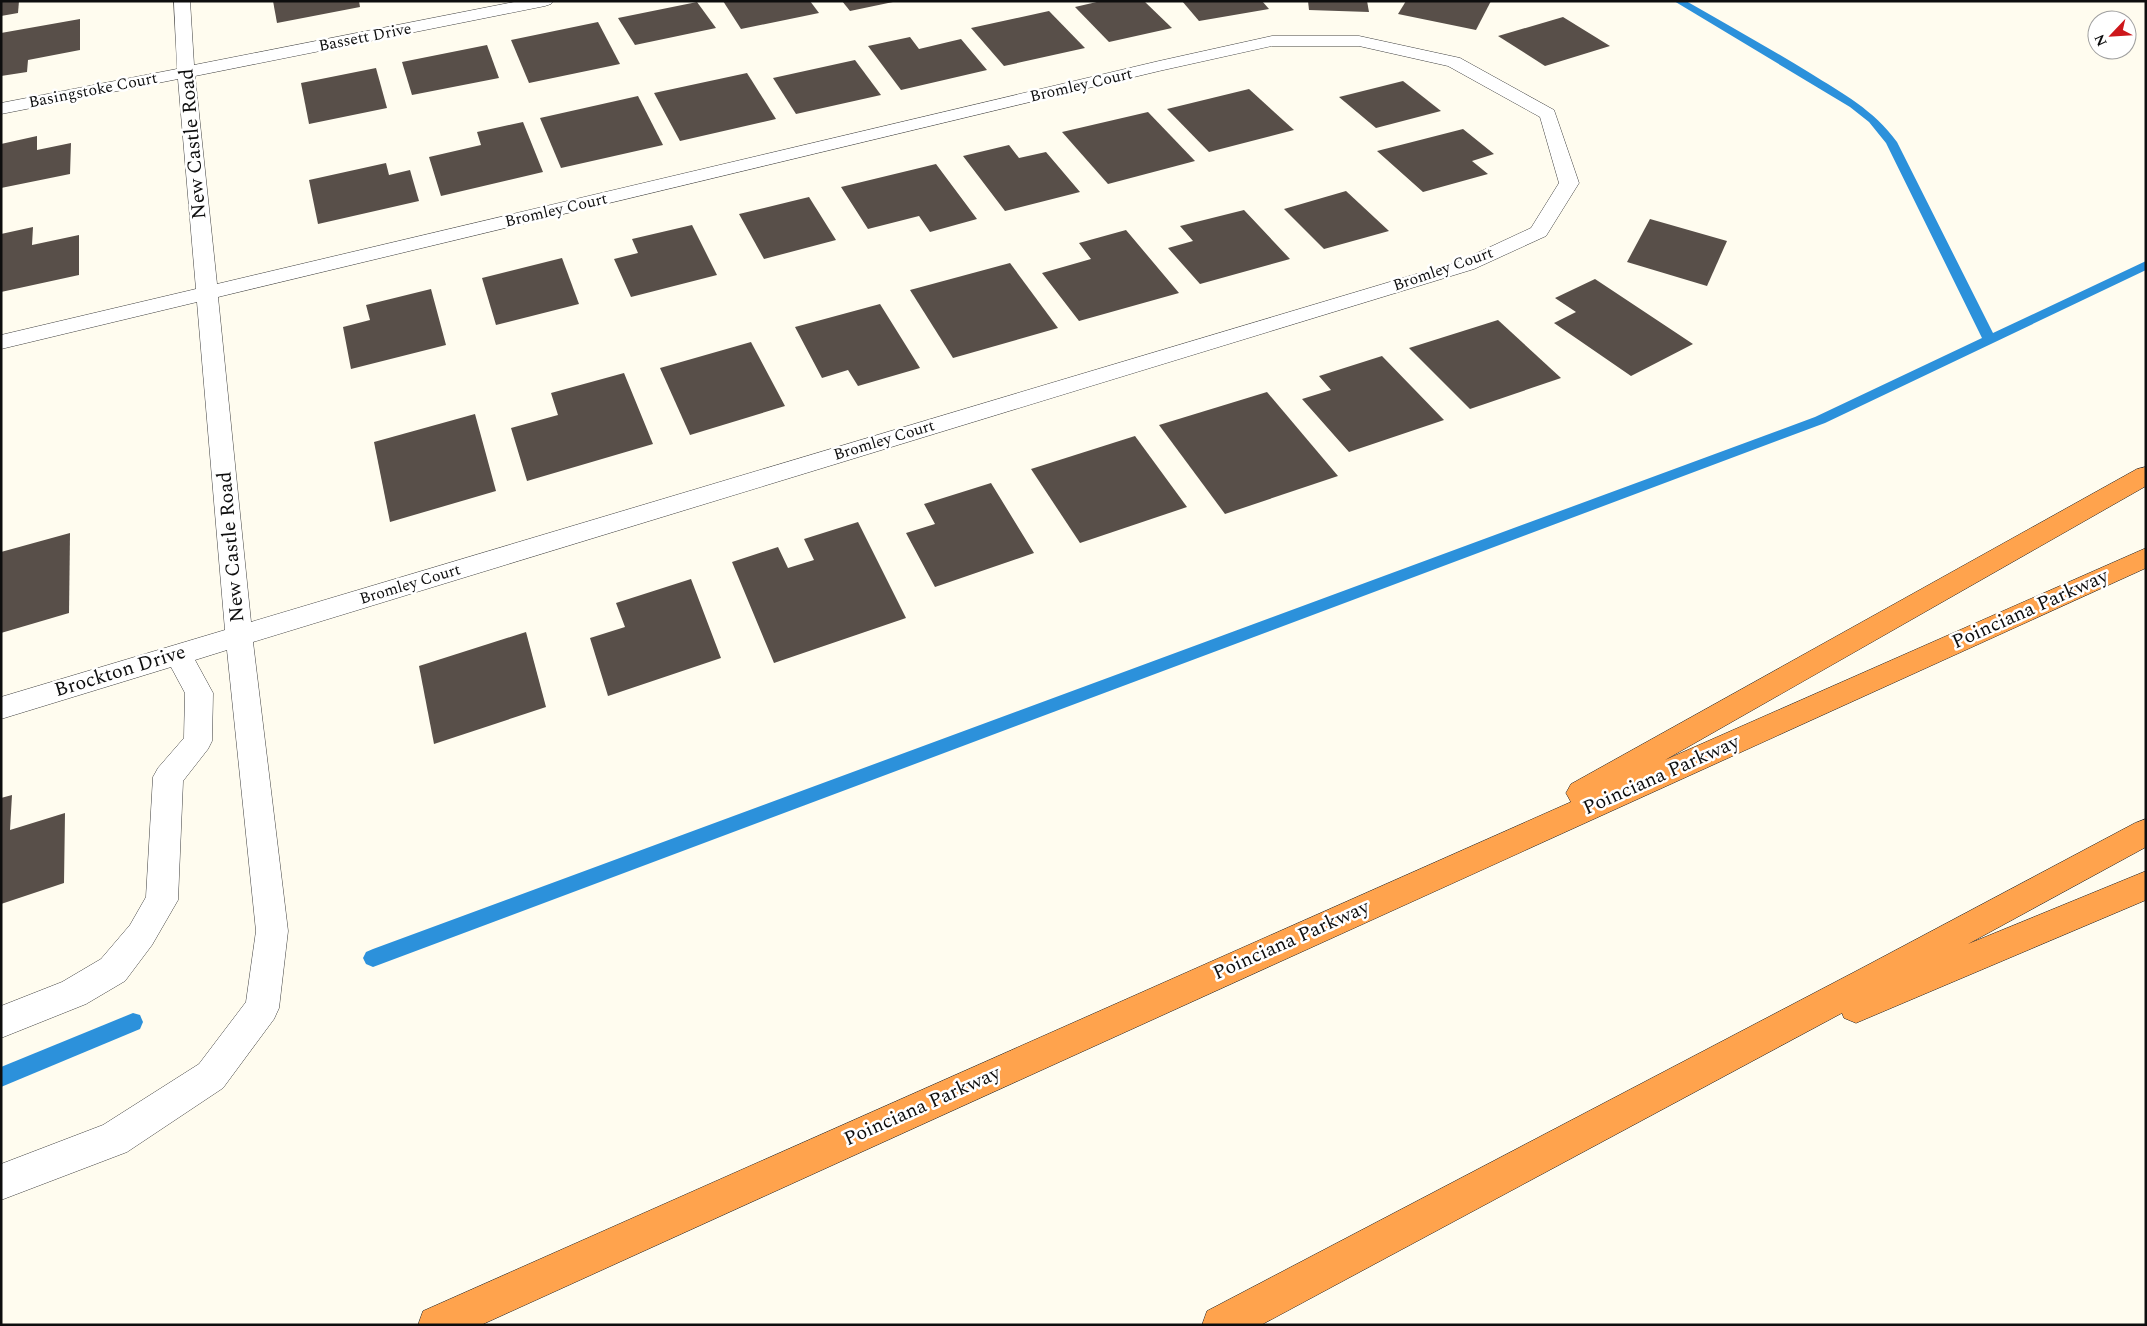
<svg xmlns="http://www.w3.org/2000/svg" width="2147" height="1326" viewBox="0 0 2147 1326" font-family="Spectral,serif">
<style>
.lines{fill:none;stroke-linecap:round;stroke-linejoin:round}
.stream{fill:#2c91db;fill-rule:evenodd}
.building{fill:#584f49}
.minor-casing{stroke:#414141;stroke-width:1}
.highway-casing{stroke:#1f1f1f;stroke-width:1}
.minor{fill:#fff;fill-rule:evenodd}
.highway{fill:#ffa34d;fill-rule:evenodd}
.labels{text-anchor:middle;dominant-baseline:central;stroke-width:5;stroke-linejoin:round;paint-order:stroke}
.far-street-label{font-size:16px;fill:#0e0e0e;stroke:#fff}
.street-label{font-size:20px;fill:#0e0e0e;stroke:#fff}
</style>
<rect width="100%" height="100%" fill="#fffcef"/>
<g class="lines">
<g class="stream">
<path d="M1674,1H1686C1728,25 1769,48 1810,73C1842,93 1874,110 1897,142L1993,333L2146,261V270L1825,423L373,967L366,964L363,958L366,952L373,949L1815,417L1982,338L1886,143L1869,122L1850,107Z"/>
<path d="M133,1013L140,1015L143,1022L140,1029L1,1087V1067Z"/>
</g>
</g>
<g class="building">
<path d="M1,1H19L18,13L1,16Z"/>
<path d="M273,1H359L360,7L277,23Z"/>
<path d="M723,1H810L819,13L741,29Z"/>
<path d="M842,1H893V2L850,11Z"/>
<path d="M1101,1H1144L1172,28L1109,42L1075,7Z"/>
<path d="M1182,1H1262L1269,9L1199,21Z"/>
<path d="M1308,1H1367L1369,12L1309,10Z"/>
<path d="M1406,1H1491L1476,30L1398,14Z"/>
<path d="M697,2L716,28L635,45L618,18Z"/>
<path d="M1049,11L1085,48L1004,66L971,28Z"/>
<path d="M1563,17L1610,46L1545,66L1498,36Z"/>
<path d="M80,19V50L28,60L27,72L1,76V33Z"/>
<path d="M598,22L620,64L529,83L511,40Z"/>
<path d="M910,37L919,49L961,39L987,70L901,90L868,46Z"/>
<path d="M487,45L499,78L412,95L402,62Z"/>
<path d="M855,60L881,95L796,114L773,78Z"/>
<path d="M376,68L387,108L309,124L301,83Z"/>
<path d="M747,73L776,119L680,141L654,93Z"/>
<path d="M1403,81L1441,111L1376,128L1339,97Z"/>
<path d="M1249,89L1294,130L1209,152L1167,109Z"/>
<path d="M638,96L663,145L561,168L540,118Z"/>
<path d="M1148,112L1195,161L1108,184L1062,132Z"/>
<path d="M523,122L543,172L441,196L429,157L481,145L477,132Z"/>
<path d="M1463,129L1494,154L1472,161L1488,174L1423,192L1377,151Z"/>
<path d="M37,136V150L71,143L70,174L1,188V144Z"/>
<path d="M1009,145L1019,158L1046,152L1080,192L1005,211L963,156Z"/>
<path d="M386,163L389,175L410,170L419,201L318,224L309,180Z"/>
<path d="M936,164L977,219L930,232L919,216L868,229L841,187Z"/>
<path d="M1346,191L1389,231L1324,249L1284,209Z"/>
<path d="M809,197L836,240L764,259L739,214Z"/>
<path d="M1244,210L1290,259L1200,284L1168,248L1193,241L1180,226Z"/>
<path d="M1650,219L1727,241L1707,286L1627,262Z"/>
<path d="M692,225L717,275L631,297L614,259L638,253L632,239Z"/>
<path d="M33,227L32,245L79,235V275L1,292V234Z"/>
<path d="M1126,230L1179,293L1079,321L1042,273L1091,259L1079,243Z"/>
<path d="M562,258L579,304L496,325L482,278Z"/>
<path d="M1010,263L1058,328L953,358L910,290Z"/>
<path d="M1595,279L1693,344L1631,376L1554,323L1576,312L1555,298Z"/>
<path d="M431,289L446,345L351,369L343,327L370,320L366,305Z"/>
<path d="M880,304L920,368L858,386L848,370L822,378L795,327Z"/>
<path d="M1498,320L1561,378L1470,409L1409,348Z"/>
<path d="M751,342L785,406L690,435L660,368Z"/>
<path d="M1382,356L1444,420L1349,452L1302,399L1331,390L1319,376Z"/>
<path d="M624,373L653,444L527,481L511,428L558,415L551,393Z"/>
<path d="M1267,392L1338,476L1225,514L1159,425Z"/>
<path d="M475,414L496,491L390,522L374,442Z"/>
<path d="M1135,436L1187,507L1080,543L1031,469Z"/>
<path d="M991,483L1034,553L935,587L906,533L935,524L924,504Z"/>
<path d="M858,522L906,618L774,663L732,562L778,547L788,568L814,560L804,539Z"/>
<path d="M70,533L69,613L1,633V552Z"/>
<path d="M691,579L721,658L608,696L590,638L625,627L616,603Z"/>
<path d="M526,632L546,707L434,744L419,666Z"/>
<path d="M12,795L10,830L65,813L64,883L1,904V798Z"/>
</g>
<g class="lines">
<g class="minor-casing">
<path id="minor" d="M174,1H190L194,65L519,1H553L551,4L545,6L195,76L217,284L1159,61L1272,36H1359L1460,58L1554,110L1579,183L1546,236L1474,269L253,642L288,931L279,1008L274,1019L223,1088L127,1152L1,1200V1164L103,1125L199,1064L246,1002L256,931L227,650L195,660L213,693L212,741L208,749L183,781L178,900L152,945L125,981L86,1004L1,1038V1006L62,982L101,959L130,925L146,897L153,777L158,768L184,738L185,693L171,667L1,719V697L225,630L197,302L1,349V335L196,289L178,79L1,114V103L177,69ZM1272,46H1359L1448,66L1540,117L1559,183L1531,228L1460,261L251,622L218,297L1159,71Z"/>
</g>
<g class="highway-casing">
<g id="highway">
<path d="M2146,467V486L1665,760L2146,548V568L481,1325H418L423,1311L1571,802L1566,793L1571,784L2137,469Z"/>
<path d="M2146,819V847L1968,944L2146,871V900L1856,1023L1844,1018L1842,1013L1261,1325H1202L1207,1311L1862,968L2135,823Z"/>
</g>
</g>
<use href="#minor" class="minor"/>
<use href="#highway" class="highway"/>
</g>
<g class="labels">
<g class="far-street-label">
<text transform="translate(365 37) rotate(-11)">Bassett Drive</text>
<text transform="translate(1081 85) rotate(-13)">Bromley Court</text>
<text transform="translate(93 90) rotate(-11)">Basingstoke Court</text>
<text transform="translate(556 210) rotate(-13)">Bromley Court</text>
<text transform="translate(1443 269) rotate(-19)">Bromley Court</text>
<text transform="translate(884 440) rotate(-17)">Bromley Court</text>
<text transform="translate(410 584) rotate(-17)">Bromley Court</text>
</g>
<g class="street-label">
<text transform="translate(193 144) rotate(-95)">New Castle Road</text>
<text transform="translate(231 547) rotate(-95)">New Castle Road</text>
<text transform="translate(2030 609) rotate(-24)">Poinciana Parkway</text>
<text transform="translate(120 671) rotate(-17)">Brockton Drive</text>
<text transform="translate(1661 775) rotate(-24)">Poinciana Parkway</text>
<text transform="translate(1291 940) rotate(-24)">Poinciana Parkway</text>
<text transform="translate(922 1106) rotate(-24)">Poinciana Parkway</text>
</g>
</g>
<rect width="2147" height="1326" fill="none" stroke="#0e0e0e" stroke-width="5"/>
<g transform="translate(2112 35) rotate(245)"><circle r="24" fill="#ffffff" stroke="#9f9f9f"/>
<path d="M0-4L9 19L0 12L-9 19Z" fill="#cd171b"/>
<text y="-8" font-size="14" font-weight="bold" text-anchor="middle" fill="#0e0e0e">N</text>
</g>
</svg>
